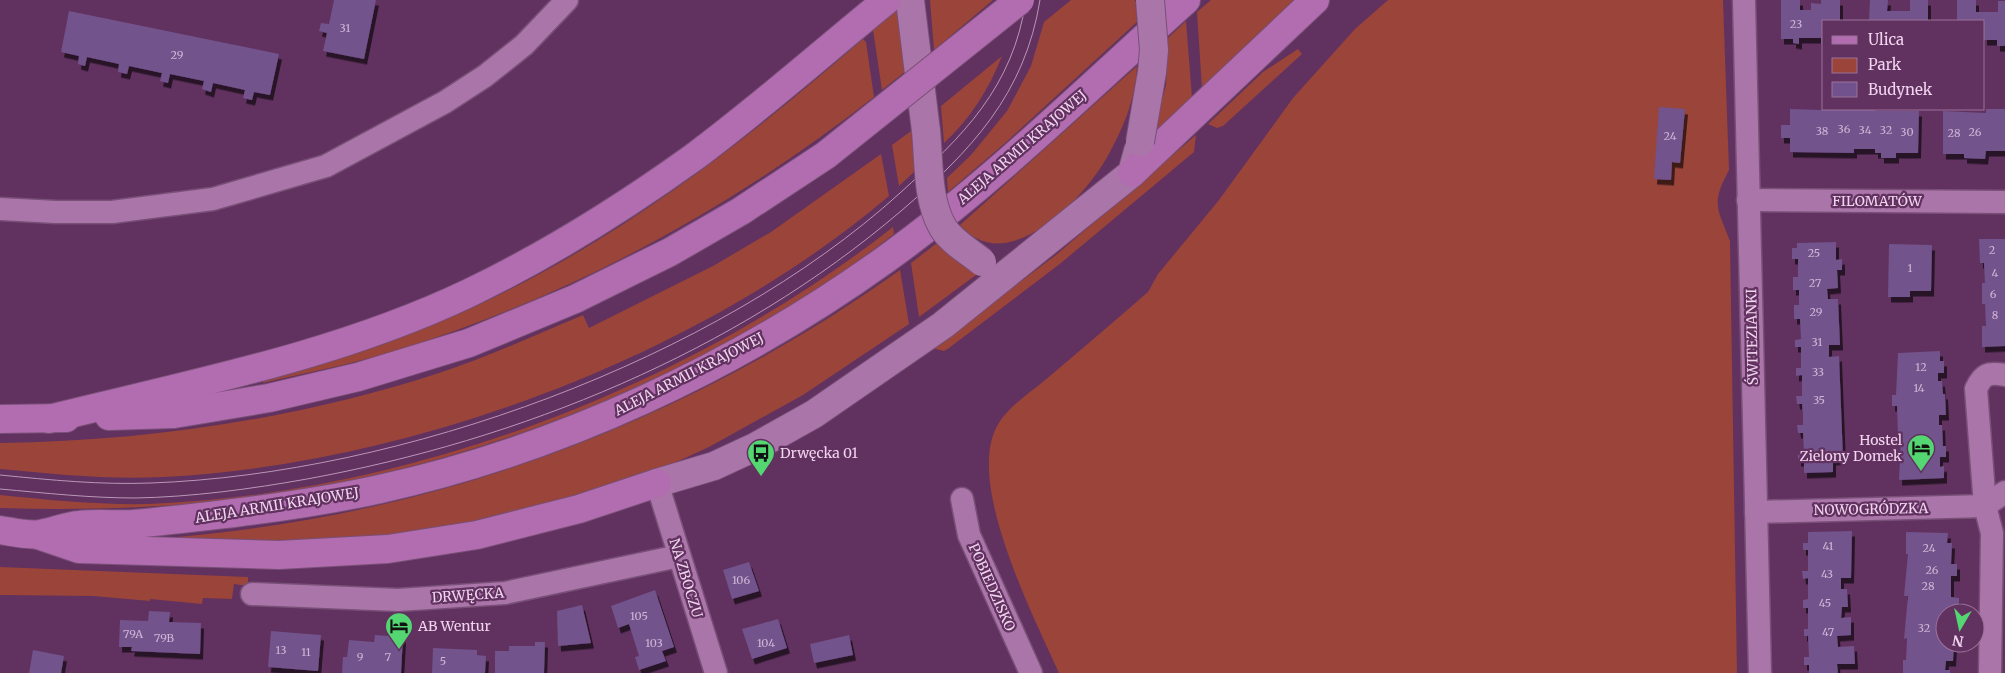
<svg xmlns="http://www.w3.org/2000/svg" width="2005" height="673" viewBox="0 0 2005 673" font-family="Merriweather,serif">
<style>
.green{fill:#9a443a}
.building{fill:#72528c;filter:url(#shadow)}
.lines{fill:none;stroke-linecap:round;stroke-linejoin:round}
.minor-casing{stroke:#784f77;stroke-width:25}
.tertiary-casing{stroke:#784f77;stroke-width:30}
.primary-casing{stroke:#784f77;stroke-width:30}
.minor{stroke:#aa75a8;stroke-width:22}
.tertiary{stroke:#aa75a8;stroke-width:28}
.primary{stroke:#b16daf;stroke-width:28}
.tram{stroke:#ba96b8;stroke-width:1}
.tertiary-bridge-casing{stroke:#784f77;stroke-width:30;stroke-linecap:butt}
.primary-bridge-casing{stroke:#784f77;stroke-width:30;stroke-linecap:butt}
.tertiary-bridge{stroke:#aa75a8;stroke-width:28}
.primary-bridge{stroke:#b16daf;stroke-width:28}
.labels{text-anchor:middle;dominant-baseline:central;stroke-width:4.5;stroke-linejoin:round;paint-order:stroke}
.number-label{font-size:11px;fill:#d1b4d6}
.street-label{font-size:14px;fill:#f1d4ef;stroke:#61315f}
.poi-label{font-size:14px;fill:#f1d4ef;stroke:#61315f;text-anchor:start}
</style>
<defs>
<filter id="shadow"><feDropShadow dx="3" dy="5.5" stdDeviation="0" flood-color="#0009"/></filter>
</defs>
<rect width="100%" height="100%" fill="#61315f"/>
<g class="green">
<path d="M930,0H993L934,50Z"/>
<path d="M1071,0H1135L1137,22L1004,144L948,192L947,178L971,155L1007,111L1031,66L1044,22Z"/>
<path d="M1211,0H1294L1202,89L1197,12Z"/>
<path d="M1388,0H1723L1729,170C1711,204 1717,207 1730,241L1737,673H1059C1034,617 967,487 996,428C1005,409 1028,394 1044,381C1079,351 1114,322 1148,292L1158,274L1219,200L1293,98L1355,29Z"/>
<path d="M898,9L906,71L882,90L873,30Z"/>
<path d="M1186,21L1192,98L1153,133L1166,85L1168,38Z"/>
<path d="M863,39L866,42L874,97C728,211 566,299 388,353C348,365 305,373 263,383V379C305,368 348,358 389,342C573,275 717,166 863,39Z"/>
<path d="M1298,49L1302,54L1223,126L1217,128L1208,124L1263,72Z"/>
<path d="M1002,56C989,89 970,119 944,143L941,106Z"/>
<path d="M1137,66C1136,99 1122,131 1106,159C1082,201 1006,279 960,225Z"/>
<path d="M911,131L915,171L899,186L892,145Z"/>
<path d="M1196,135L1194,152L1061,263L949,348L944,351L932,348L1056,255Z"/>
<path d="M881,154L889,196C700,357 409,465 163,477C108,480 54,474 0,469V443C148,441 298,419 439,373C488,357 535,335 583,315L589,328L713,266L771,232Z"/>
<path d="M893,227L894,234C704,381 450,479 211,502C140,509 71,510 0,508V495C49,500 99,505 149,504C408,494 690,387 893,227Z"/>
<path d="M937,243L952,257L980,272L919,317L911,263Z"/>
<path d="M900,270L909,324L803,395L709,447L657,471L551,509L343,544L150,539C421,521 680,427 900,270Z"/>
<path d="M0,567L248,577V586L234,584L232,599L203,598L202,604L150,599V601L93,596L0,595Z"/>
</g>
<g class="building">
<path d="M334,0H376L364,59L323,51L327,33L319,31L321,23L329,24Z"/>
<path d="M1781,0H1800V10H1811V3L1821,4V0H1840V21H1824V44H1821V38H1799V44L1793,43V39H1781Z"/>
<path d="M1870,0H1888L1887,11H1910V0H1928V21H1869Z"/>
<path d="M1957,0H1976V12H1998V1H2005V46H1997V40H1984V21H1957Z"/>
<path d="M69,11L279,54L270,95L254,92L252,100L243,98L245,90L213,83L211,92L202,89L204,81L170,74L168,83L160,81L162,73L129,66L127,74L118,72L119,64L87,57L85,66L78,64L79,56L61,52Z"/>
<path d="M1659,107L1685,109L1680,163L1672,162L1671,180L1654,179Z"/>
<path d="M1822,107L1876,109L1875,111H1919L1918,153H1896V158H1881V153H1875V149H1854V153L1790,152V138H1781V125H1790V109L1822,110Z"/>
<path d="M1986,109H2005V151H1986L1985,159L1964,158V154H1943V111L1986,113Z"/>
<path d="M1979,239H2005V346L1982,347V326H1986L1985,304H1982V283H1985L1984,263H1980Z"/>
<path d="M1836,242V260L1842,259V270H1837L1838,288L1827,289L1828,299H1838L1840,345H1829V357L1839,356L1843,459L1833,460V472L1804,473V461H1798V454L1804,453L1803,433H1798L1797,425H1803V415L1802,404H1797L1796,396H1802V375L1796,376V368H1801V347H1795V340L1801,339L1800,319H1794V305H1799V290H1793V277H1798V259H1792V248H1797V243Z"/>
<path d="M1889,244L1932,245L1931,291H1910V297H1888Z"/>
<path d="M1940,351V361H1944V373H1938V381H1942L1943,394H1945L1946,415H1939V425H1942L1943,446H1946V457H1940V467L1944,466V478L1899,480L1901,438H1898L1897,406H1892V395H1896L1898,353Z"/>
<path d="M1852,531L1851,578H1841V589H1847L1848,607H1842L1841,618L1851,617V635L1837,636L1838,647L1854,646L1855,664H1837L1838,673H1809V665H1804V657H1809L1808,636H1804V629H1808V608H1803V600L1808,599V578L1803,579L1802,571H1808V550H1803V543H1808V532Z"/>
<path d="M1906,532L1948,533L1947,543H1952L1951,564H1957V576H1951V597L1959,598V613H1945V643H1954L1953,661H1946L1945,670H1950V673H1903V660H1906L1907,638L1904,639L1908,596H1904L1908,554H1906Z"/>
<path d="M749,562L759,591L732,599L723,570Z"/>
<path d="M655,590L674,647L662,651L666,661L639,670L635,657L639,656L629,624L618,628L611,606Z"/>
<path d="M582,605L591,643L558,646L557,611Z"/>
<path d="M149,611L170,612L169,622L201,623L200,654L131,651L132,647H119L120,620L148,621Z"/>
<path d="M778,619L787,648L752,659L742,629Z"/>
<path d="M271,631L321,635L318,671L268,667Z"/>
<path d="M375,635L403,637L401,673H342L343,657H347L349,640L374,642Z"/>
<path d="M849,635L853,655L814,663L810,644Z"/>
<path d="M535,642H545L544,673H495V651H509V646H535Z"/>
<path d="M433,648L477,650V655L486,656L485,673H432Z"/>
<path d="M33,650L64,656L61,673H29Z"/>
</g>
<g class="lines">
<g class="minor-casing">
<g id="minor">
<path d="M1744,0L1760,673"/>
<path d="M1748,200L2005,202"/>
<path d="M0,209L56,212H112L213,199L326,166L445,102L485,76L524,45L567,0"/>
<path d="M657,483L716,673"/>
<path d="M962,499L969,535L1031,673"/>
<path d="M1756,512L1985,506L2005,492"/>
<path d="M252,594L398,600L505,593L679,556"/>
<path d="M1990,673L1992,533L1985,506L1976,389C1983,374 1988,372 2005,375"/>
</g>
</g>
<g class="tertiary-casing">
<g id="tertiary">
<path d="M910,0L926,131"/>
<path d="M657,483L714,466L755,447L814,414L943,325L1132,173L1138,151"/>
</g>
</g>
<g class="primary-casing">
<g id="primary">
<path d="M1132,173L1315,0"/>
<path d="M109,416L174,414L269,398L358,377L469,343L575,299"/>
<path d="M0,419L66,418"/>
<path d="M49,419C190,384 337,356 469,293C548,255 623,208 694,157C760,108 823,52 887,0"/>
<path d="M0,530C13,532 28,536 40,534C53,532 66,526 79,525C97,523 115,525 133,524C167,521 200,517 234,513C283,507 331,500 380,489C560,449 736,367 886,259C993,182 1088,88 1186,0"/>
<path d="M38,535L79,549L279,555L388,549L477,535L579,509L657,483"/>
</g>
</g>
<use href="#minor" class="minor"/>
<use href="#tertiary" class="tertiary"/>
<use href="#primary" class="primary"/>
<g class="tram">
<path d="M0,475C50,480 101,485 151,483C400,474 715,361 900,193C963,136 1013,88 1026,0"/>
<path d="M0,489C45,493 90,498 135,498C192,497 251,489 307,479C520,440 735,353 901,211C971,151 1025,94 1040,0"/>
</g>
<g class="tertiary-bridge-casing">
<g id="tertiary-bridge">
<path d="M926,131C929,161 927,199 942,226C950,241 969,251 982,262"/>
<path d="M1140,142L1152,72L1154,50L1150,0"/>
</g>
</g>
<g class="primary-bridge-casing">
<path id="primary-bridge" d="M575,299L670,252L741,211L826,155L1020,0"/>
</g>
<use href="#tertiary-bridge" class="tertiary-bridge"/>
<use href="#primary-bridge" class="primary-bridge"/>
</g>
<defs>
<g id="hotel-pin" transform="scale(1.4375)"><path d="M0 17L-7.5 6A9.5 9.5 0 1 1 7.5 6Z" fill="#54d672" stroke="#61315f"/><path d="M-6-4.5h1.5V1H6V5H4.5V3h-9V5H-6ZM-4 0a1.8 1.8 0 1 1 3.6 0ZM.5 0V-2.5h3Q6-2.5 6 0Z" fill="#111"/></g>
<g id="bus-pin" transform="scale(1.4375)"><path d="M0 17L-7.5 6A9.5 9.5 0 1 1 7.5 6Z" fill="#54d672" stroke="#61315f"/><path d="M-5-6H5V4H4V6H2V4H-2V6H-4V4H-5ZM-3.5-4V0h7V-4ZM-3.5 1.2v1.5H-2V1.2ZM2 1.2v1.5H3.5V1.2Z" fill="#111"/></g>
</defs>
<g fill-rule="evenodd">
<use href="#hotel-pin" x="1921" y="448"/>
<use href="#bus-pin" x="761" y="453"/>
<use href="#hotel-pin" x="399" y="626"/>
</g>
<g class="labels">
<g class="number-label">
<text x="1796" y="24">23</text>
<text x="345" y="28">31</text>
<text x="177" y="55">29</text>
<text x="1844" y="129">36</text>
<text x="1865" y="130">34</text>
<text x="1886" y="130">32</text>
<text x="1822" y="131">38</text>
<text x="1907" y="132">30</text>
<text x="1975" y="132">26</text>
<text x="1954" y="133">28</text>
<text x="1670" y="136">24</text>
<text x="1992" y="250">2</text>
<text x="1814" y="253">25</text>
<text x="1910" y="268">1</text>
<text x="1995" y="273">4</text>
<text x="1815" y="283">27</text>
<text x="1993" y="294">6</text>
<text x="1816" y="312">29</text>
<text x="1995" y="315">8</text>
<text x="1817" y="342">31</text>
<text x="1921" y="367">12</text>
<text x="1818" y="372">33</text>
<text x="1919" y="388">14</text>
<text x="1819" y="400">35</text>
<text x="1828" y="546">41</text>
<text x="1929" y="548">24</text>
<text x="1932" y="570">26</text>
<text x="1827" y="574">43</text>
<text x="741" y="580">106</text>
<text x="1928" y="586">28</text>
<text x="1825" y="603">45</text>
<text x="639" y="616">105</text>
<text x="1924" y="628">32</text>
<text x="1828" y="632">47</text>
<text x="133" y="634">79A</text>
<text x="164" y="638">79B</text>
<text x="654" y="643">103</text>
<text x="766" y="643">104</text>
<text x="281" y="650">13</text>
<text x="306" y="652">11</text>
<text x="360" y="657">9</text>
<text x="388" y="657">7</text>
<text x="443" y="661">5</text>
</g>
<g class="street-label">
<text transform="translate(1022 147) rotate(-41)">ALEJA ARMII KRAJOWEJ</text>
<text x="1877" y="201">FILOMATÓW</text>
<text transform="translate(1752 337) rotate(-91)">ŚWITEZIANKI</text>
<text transform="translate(689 374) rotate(-27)">ALEJA ARMII KRAJOWEJ</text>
<text transform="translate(277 505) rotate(-9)">ALEJA ARMII KRAJOWEJ</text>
<text transform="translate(1871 509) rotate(-1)">NOWOGRÓDZKA</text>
<text transform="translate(686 578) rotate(73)">NA ZBOCZU</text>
<text transform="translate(992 587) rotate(66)">POBIEDZISKO</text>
<text transform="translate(468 595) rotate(-4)">DRWĘCKA</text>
</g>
<g class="poi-label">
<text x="1902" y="440" text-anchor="end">Hostel<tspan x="1902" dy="16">Zielony Domek</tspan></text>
<text x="780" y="453">Drwęcka 01</text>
<text x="418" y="626">AB Wentur</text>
</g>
</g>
<rect x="1822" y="20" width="162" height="90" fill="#61315f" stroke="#9b7299"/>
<rect x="1832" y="36" width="25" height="8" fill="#b16daf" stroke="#9b7299"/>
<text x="1868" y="45" font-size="15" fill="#f1d4ef">Ulica</text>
<rect x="1832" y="58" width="25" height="15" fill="#9a443a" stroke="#9b7299"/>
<text x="1868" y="70" font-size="15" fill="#f1d4ef">Park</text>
<rect x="1832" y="82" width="25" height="15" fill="#72528c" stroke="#9b7299"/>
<text x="1868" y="95" font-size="15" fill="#f1d4ef">Budynek</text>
<g transform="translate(1960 628) rotate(189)"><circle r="24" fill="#61315f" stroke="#9b7299"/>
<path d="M0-4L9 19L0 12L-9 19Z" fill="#54d672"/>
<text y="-8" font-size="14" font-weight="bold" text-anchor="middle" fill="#f1d4ef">N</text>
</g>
</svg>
